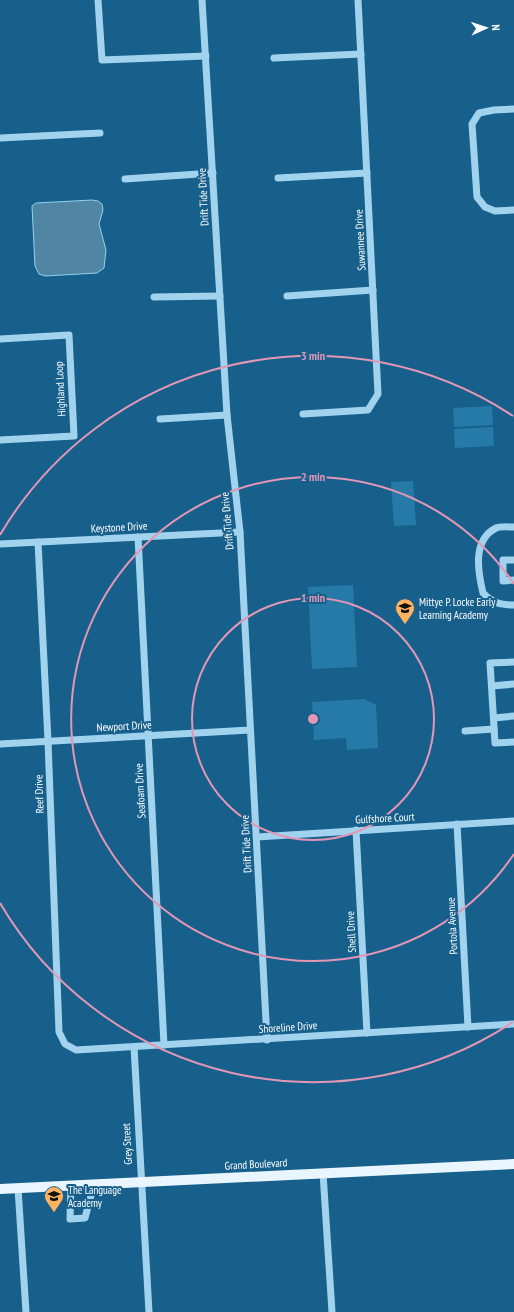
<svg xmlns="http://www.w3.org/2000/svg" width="514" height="1312" viewBox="0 0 514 1312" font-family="'PT Sans Narrow',sans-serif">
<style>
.green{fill:#267aa8}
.water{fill:#5085a3;stroke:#93d1f1}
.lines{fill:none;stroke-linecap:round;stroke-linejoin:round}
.minor{stroke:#a1d3ef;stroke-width:7}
.major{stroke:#e9f6ff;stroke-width:10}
.ring{fill:none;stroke:#e497b5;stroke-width:2}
.labels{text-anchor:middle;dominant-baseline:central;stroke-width:4;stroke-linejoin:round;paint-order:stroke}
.street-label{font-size:11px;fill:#fff;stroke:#17608c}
.poi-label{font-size:11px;fill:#fff;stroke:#17608c;text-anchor:start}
.centre{fill:#e497b5;stroke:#17608c;stroke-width:2}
.ring-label{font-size:12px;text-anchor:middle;font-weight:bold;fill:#e497b5;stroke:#17608c;stroke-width:4;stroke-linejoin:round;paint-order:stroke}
</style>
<rect width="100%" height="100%" fill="#17608c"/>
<g class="green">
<path d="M492,406L493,425L454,427L453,408Z"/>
<path d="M493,427L494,446L455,448L454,429Z"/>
<path d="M413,481L416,525L394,526L391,482Z"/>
<path d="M353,585L357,667L312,669L308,587Z"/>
<path d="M364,699L376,705L378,748L347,750L346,738L314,740L312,702Z"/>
</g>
<path class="water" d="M92,200L98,201L102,204L103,210L99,224L106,250L104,268L97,273L45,276L39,274L35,266L32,206L36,203Z"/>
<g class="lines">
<g class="minor">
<path d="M98,0L102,60L206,56"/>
<path d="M202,0L227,415L240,532L267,1040"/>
<path d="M274,58L361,54"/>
<path d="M514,109L494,110L479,113L472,124L477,197L485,207L495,211L514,210"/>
<path d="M0,138L100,133"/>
<path d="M278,178L367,173"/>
<path d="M125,179L213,173"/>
<path d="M287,296L373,290"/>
<path d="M154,297L220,296"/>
<path d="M0,339L69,335L74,436L0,440"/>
<path d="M303,414L368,410L378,394L358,0"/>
<path d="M160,419L227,415"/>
<path d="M514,527C509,527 500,526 496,528C472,540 478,572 483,593C493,603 500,605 514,605"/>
<path d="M138,537L164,1045"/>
<path d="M38,542L48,741L59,1032L65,1044L76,1050L514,1024"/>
<path d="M0,544L240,532"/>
<path d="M514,560H503V581L514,580"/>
<path d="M514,662L490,663L495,743L514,742"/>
<path d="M492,686L514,684"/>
<path d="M494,718L514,716"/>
<path d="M465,731L494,729"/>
<path d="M0,744L250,730"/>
<path d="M457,824L468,1027"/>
<path d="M356,830L367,1033"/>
<path d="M257,837L514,821"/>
<path d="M134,1047L149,1312"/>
<path d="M323,1173L332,1312"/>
<path d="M71,1185L70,1219L85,1218L94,1184"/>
<path d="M18,1188L26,1312"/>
</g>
<path class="major" d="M0,1189L514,1164"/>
</g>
<g class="ring">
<circle cx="313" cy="719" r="121"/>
<path d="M514 854A242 242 0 1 1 514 584"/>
<path d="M513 1022A363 363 0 0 1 0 903M0 535A363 363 0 0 1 513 416"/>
</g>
<defs>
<g id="school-pin" transform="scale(1)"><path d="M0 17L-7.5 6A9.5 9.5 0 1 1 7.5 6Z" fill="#ffb25f" stroke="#17608c"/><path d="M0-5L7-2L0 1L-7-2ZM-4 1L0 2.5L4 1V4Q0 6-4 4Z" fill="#111"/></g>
</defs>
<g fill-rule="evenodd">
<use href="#school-pin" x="405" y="608"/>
<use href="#school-pin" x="54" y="1196"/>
</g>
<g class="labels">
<g class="street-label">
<text transform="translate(203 197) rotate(-93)">Drift Tide Drive</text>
<text transform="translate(360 240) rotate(-93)">Suwannee Drive</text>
<text transform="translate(60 389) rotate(-93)">Highland Loop</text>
<text transform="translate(227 521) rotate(-95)">Drift Tide Drive</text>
<text transform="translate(119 527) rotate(-3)">Keystone Drive</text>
<text transform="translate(124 726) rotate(-3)">Newport Drive</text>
<text transform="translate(140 791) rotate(-93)">Seafoam Drive</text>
<text transform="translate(39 794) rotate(-92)">Reef Drive</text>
<text transform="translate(385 818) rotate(-3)">Gulfshore Court</text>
<text transform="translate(246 844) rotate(-93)">Drift Tide Drive</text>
<text transform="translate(452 926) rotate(-93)">Portola Avenue</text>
<text transform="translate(351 932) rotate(-93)">Shell Drive</text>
<text transform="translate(288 1027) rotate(-4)">Shoreline Drive</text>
<text transform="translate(127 1144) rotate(-93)">Grey Street</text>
<text transform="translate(256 1164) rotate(-3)">Grand Boulevard</text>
</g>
<g class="poi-label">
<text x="419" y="602">Mittye P. Locke Early<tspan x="419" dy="13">Learning Academy</tspan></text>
<text x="68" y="1190">The Language<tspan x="68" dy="13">Academy</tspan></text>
</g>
</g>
<circle cx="313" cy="719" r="6" class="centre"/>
<g class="ring-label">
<text x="313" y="360">3 min</text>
<text x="313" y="481">2 min</text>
<text x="313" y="602">1 min</text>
</g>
<g transform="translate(486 28) rotate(87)" stroke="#17608c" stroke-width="3" paint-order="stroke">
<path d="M0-3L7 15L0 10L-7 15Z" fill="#ffffff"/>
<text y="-6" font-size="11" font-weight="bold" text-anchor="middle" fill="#ffffff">N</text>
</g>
</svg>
